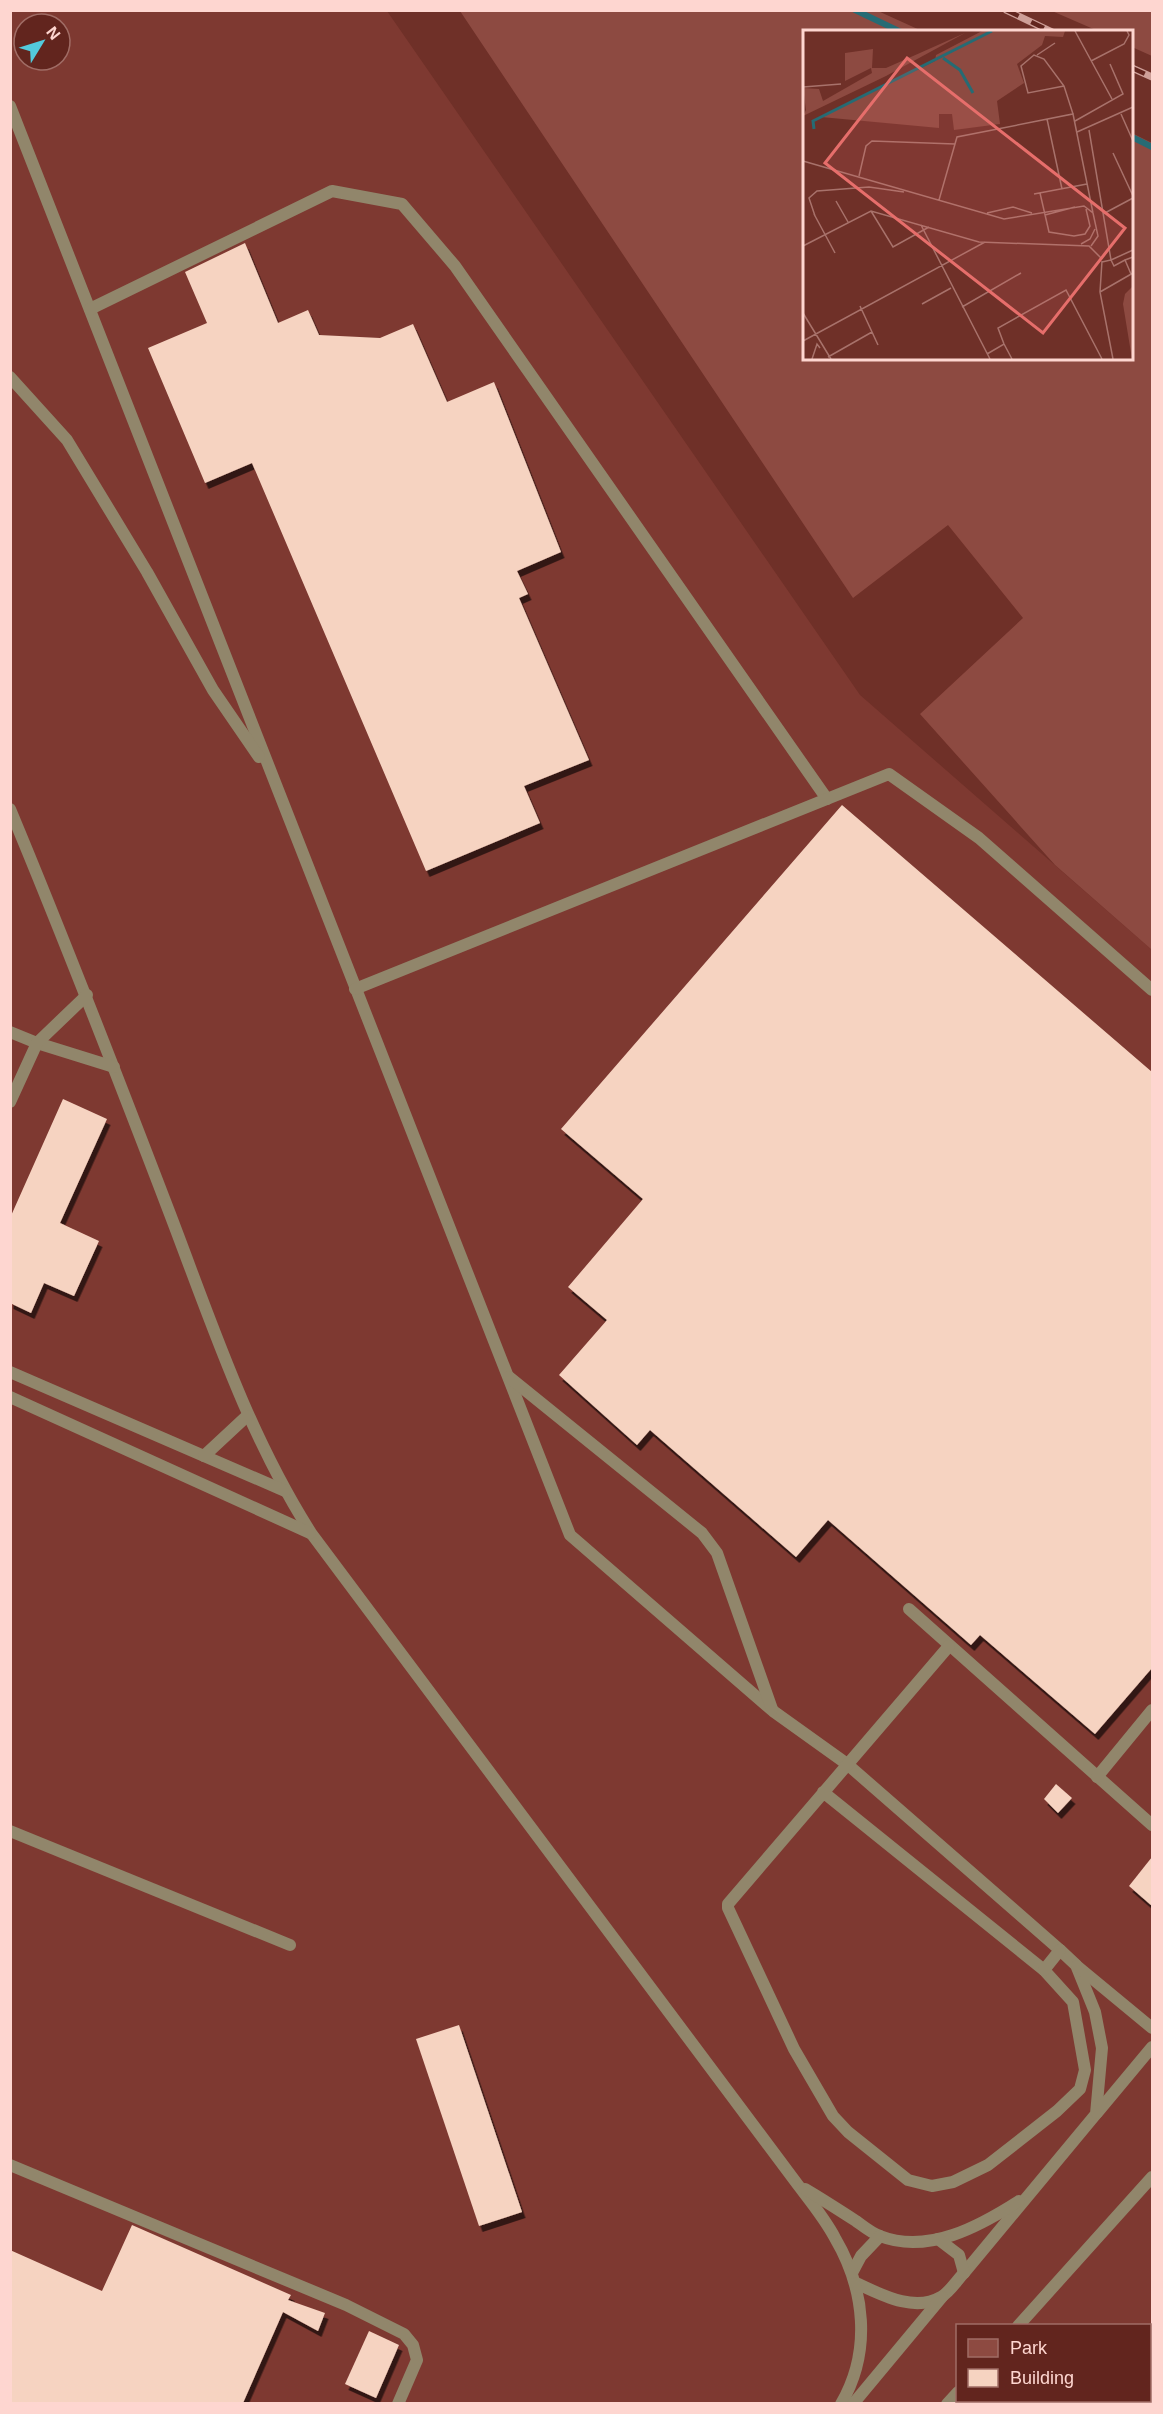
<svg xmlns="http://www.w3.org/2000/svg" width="1163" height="2414" viewBox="0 0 1163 2414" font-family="Helvetica,sans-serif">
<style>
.built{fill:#7e3931;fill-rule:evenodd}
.green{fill:#8d4a41}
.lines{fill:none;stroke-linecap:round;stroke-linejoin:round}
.stream{stroke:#266b74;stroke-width:6}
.building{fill:#f6d3c1;filter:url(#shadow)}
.lane{stroke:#91866b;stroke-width:12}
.rail-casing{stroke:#ce9f98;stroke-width:7}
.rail{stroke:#62251e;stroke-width:4.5;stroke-dasharray:14;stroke-linecap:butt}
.inset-river{fill:none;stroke:#266b74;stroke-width:3}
.inset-road{fill:none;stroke:#a8726b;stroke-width:1.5}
.view{fill:#e66e6b;fill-opacity:0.15;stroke:#e66e6b;stroke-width:3}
.inset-edge{fill:none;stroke:#fed6d0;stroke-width:3}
</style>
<defs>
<filter id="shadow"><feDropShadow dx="3.5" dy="6" stdDeviation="0" flood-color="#0009"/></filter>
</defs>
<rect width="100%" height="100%" fill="#6f3028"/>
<path class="built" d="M11,11H387L860,695L1152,950V2403L11,2404ZM24,24H60V60H24ZM958,2326H1150V2400H958Z"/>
<g class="green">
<path d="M460,11H878L922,31L804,32V358H1132V133L1152,143V950L1055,865L920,714L1023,618L948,525L853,598Z"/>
<path d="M1052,11H1152V56L1132,47V32L1098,31Z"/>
</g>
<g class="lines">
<g class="stream">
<path d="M855,10L901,32"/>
<path d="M1132,137L1152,147"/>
</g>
</g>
<g class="building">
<path d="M245,243L278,323L308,310L319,335L380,338L413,324L447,402L494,382L561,552L517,571L528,594L519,598L589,760L524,786L540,823L426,871L252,463L205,483L148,348L207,323L185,272Z"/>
<path d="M842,805L1152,1072V1668L1095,1734L980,1635L971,1645L828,1520L796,1557L650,1430L637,1445L559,1375L607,1320L568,1287L643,1199L561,1129Z"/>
<path d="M63,1099L107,1119L60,1223L99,1241L74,1296L44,1283L31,1313L10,1303V1218Z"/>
<path d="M1056,1784L1072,1798L1058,1813L1044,1799Z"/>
<path d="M1152,1857V1906L1129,1886Z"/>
<path d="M459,2025L522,2212L479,2226L416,2039Z"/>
<path d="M132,2225L291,2295L288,2300L325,2313L318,2331L283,2312L243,2403H10V2250L102,2291Z"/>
<path d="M369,2331L399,2345L376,2398L345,2384Z"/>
</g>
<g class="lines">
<g class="lane">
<path d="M10,106L570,1535L773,1711L847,1764L1060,1950L1076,1965L1095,2012L1102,2048L1096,2114L964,2273C957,2280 950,2292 941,2297C914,2313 880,2294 856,2283"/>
<path d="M90,309L332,191L402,204L455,266L827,799"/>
<path d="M10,377L67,440L147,572L213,690L259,757"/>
<path d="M10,809C66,943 118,1078 170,1214C212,1324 248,1434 311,1533L798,2185C811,2202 825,2219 835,2238C865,2289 872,2351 841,2404"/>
<path d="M355,989L889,774L979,838L1152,990"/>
<path d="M10,1032L37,1043L114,1067"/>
<path d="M10,1102L37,1043L87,995"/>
<path d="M10,1372L285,1491"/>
<path d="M509,1377L702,1533L717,1553L772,1709"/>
<path d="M10,1397L310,1533"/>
<path d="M204,1456L247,1416"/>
<path d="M909,1609L1152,1825"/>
<path d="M1097,1777L1152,1710"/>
<path d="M823,1792L1044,1970L1073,2002L1085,2070L1080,2089L1057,2111L988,2165L953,2182L932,2186L908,2180L848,2132L833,2116L794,2049L728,1908V1904C801,1818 875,1732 949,1646"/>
<path d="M10,1831L290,1945"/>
<path d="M1077,1966L1152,2028"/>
<path d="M1044,1970L1060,1950"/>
<path d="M1097,2113L1152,2047"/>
<path d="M10,2165L346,2305L404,2334L413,2345L417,2360L398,2404"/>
<path d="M805,2189C822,2199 839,2210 856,2221C863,2226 871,2233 880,2236C928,2255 980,2226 1019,2201"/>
<path d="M938,2239L959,2255L964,2273"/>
<path d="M852,2273L861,2256L880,2236"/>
<path d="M1018,2326L1152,2177"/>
<path d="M853,2404L942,2297"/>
<path d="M947,2404L958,2392"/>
</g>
<g class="rail-casing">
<g id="rail">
<path d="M1006,10L1052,32"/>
<path d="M1132,68L1152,77"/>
</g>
</g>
<use href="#rail" class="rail"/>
</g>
<g transform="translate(803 30)">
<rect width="330" height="330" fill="#6f3028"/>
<path d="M179,1H262L260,7L242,6L239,15L214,34L221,53L194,71L197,94L151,100L149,84H136V98L18,87L132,31L133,25ZM162,3L83,46L0,86L3,80L0,58L16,59L20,71L69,43L68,38L42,51V23L70,19L69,38H83ZM330,256V329H329L320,274L322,264Z" fill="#8d4a41"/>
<path class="inset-river" d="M140,28L157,40L170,63M11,99L10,91L18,87L189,1"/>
<path class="inset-road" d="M272,1L309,69M234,25L252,13M288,31L321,14L326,5L324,1M261,56L225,63L218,36L231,25L241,29L261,56L270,84M0,57L38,54M318,84L330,111M244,89L259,159M272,91L320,64L307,34M286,100L308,230L299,232M274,102L330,77M310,123L330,166M0,131L201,189L281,176L290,183L295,206L288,216M56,146L63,116L69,111L152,114M237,163L246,202L271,206L282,204L287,196L283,179M231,164L284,154M136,170L154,107L270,84L290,183M33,171L45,192M68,181L90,217L126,197M184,183L210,177L229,183M11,184L32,223M300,184L330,168M242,185L272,177M12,186L6,168L14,161L66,157L101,162M118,195L187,329M278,214L287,209L292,199M0,216L68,181L176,212L286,216L299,229M308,230L330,220M308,230L311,236L322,230M299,231L297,262L310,329M328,244L322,230L330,227M297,262L330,243M119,274L148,258M57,276L75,315M159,277L218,243M0,283L28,329M0,311L182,212M201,314L195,298L263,260L299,329M184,324L201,314L209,329M25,327L69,302M9,329L14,314L17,318"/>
<path class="view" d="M104,28L322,198L240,303L22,133Z"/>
<rect width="330" height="330" class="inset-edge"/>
</g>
<rect width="1163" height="2414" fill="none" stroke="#fed6d0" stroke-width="24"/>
<rect x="956" y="2324" width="195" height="78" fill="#62251e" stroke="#a06c65" stroke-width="1.5"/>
<rect x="968" y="2339" width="30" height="18" fill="#8d4a41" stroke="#a06c65" stroke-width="1.5"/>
<text x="1010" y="2354" font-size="18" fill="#fed6d0">Park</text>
<rect x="968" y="2369" width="30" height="18" fill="#f6d3c1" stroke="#a06c65" stroke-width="1.5"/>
<text x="1010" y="2384" font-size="18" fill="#fed6d0">Building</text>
<g transform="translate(42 42) rotate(52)"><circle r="28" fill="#62251e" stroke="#a06c65" stroke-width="1.5"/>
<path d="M0-4.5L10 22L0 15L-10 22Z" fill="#53cadc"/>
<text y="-9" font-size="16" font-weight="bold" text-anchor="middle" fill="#fed6d0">N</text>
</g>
</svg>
